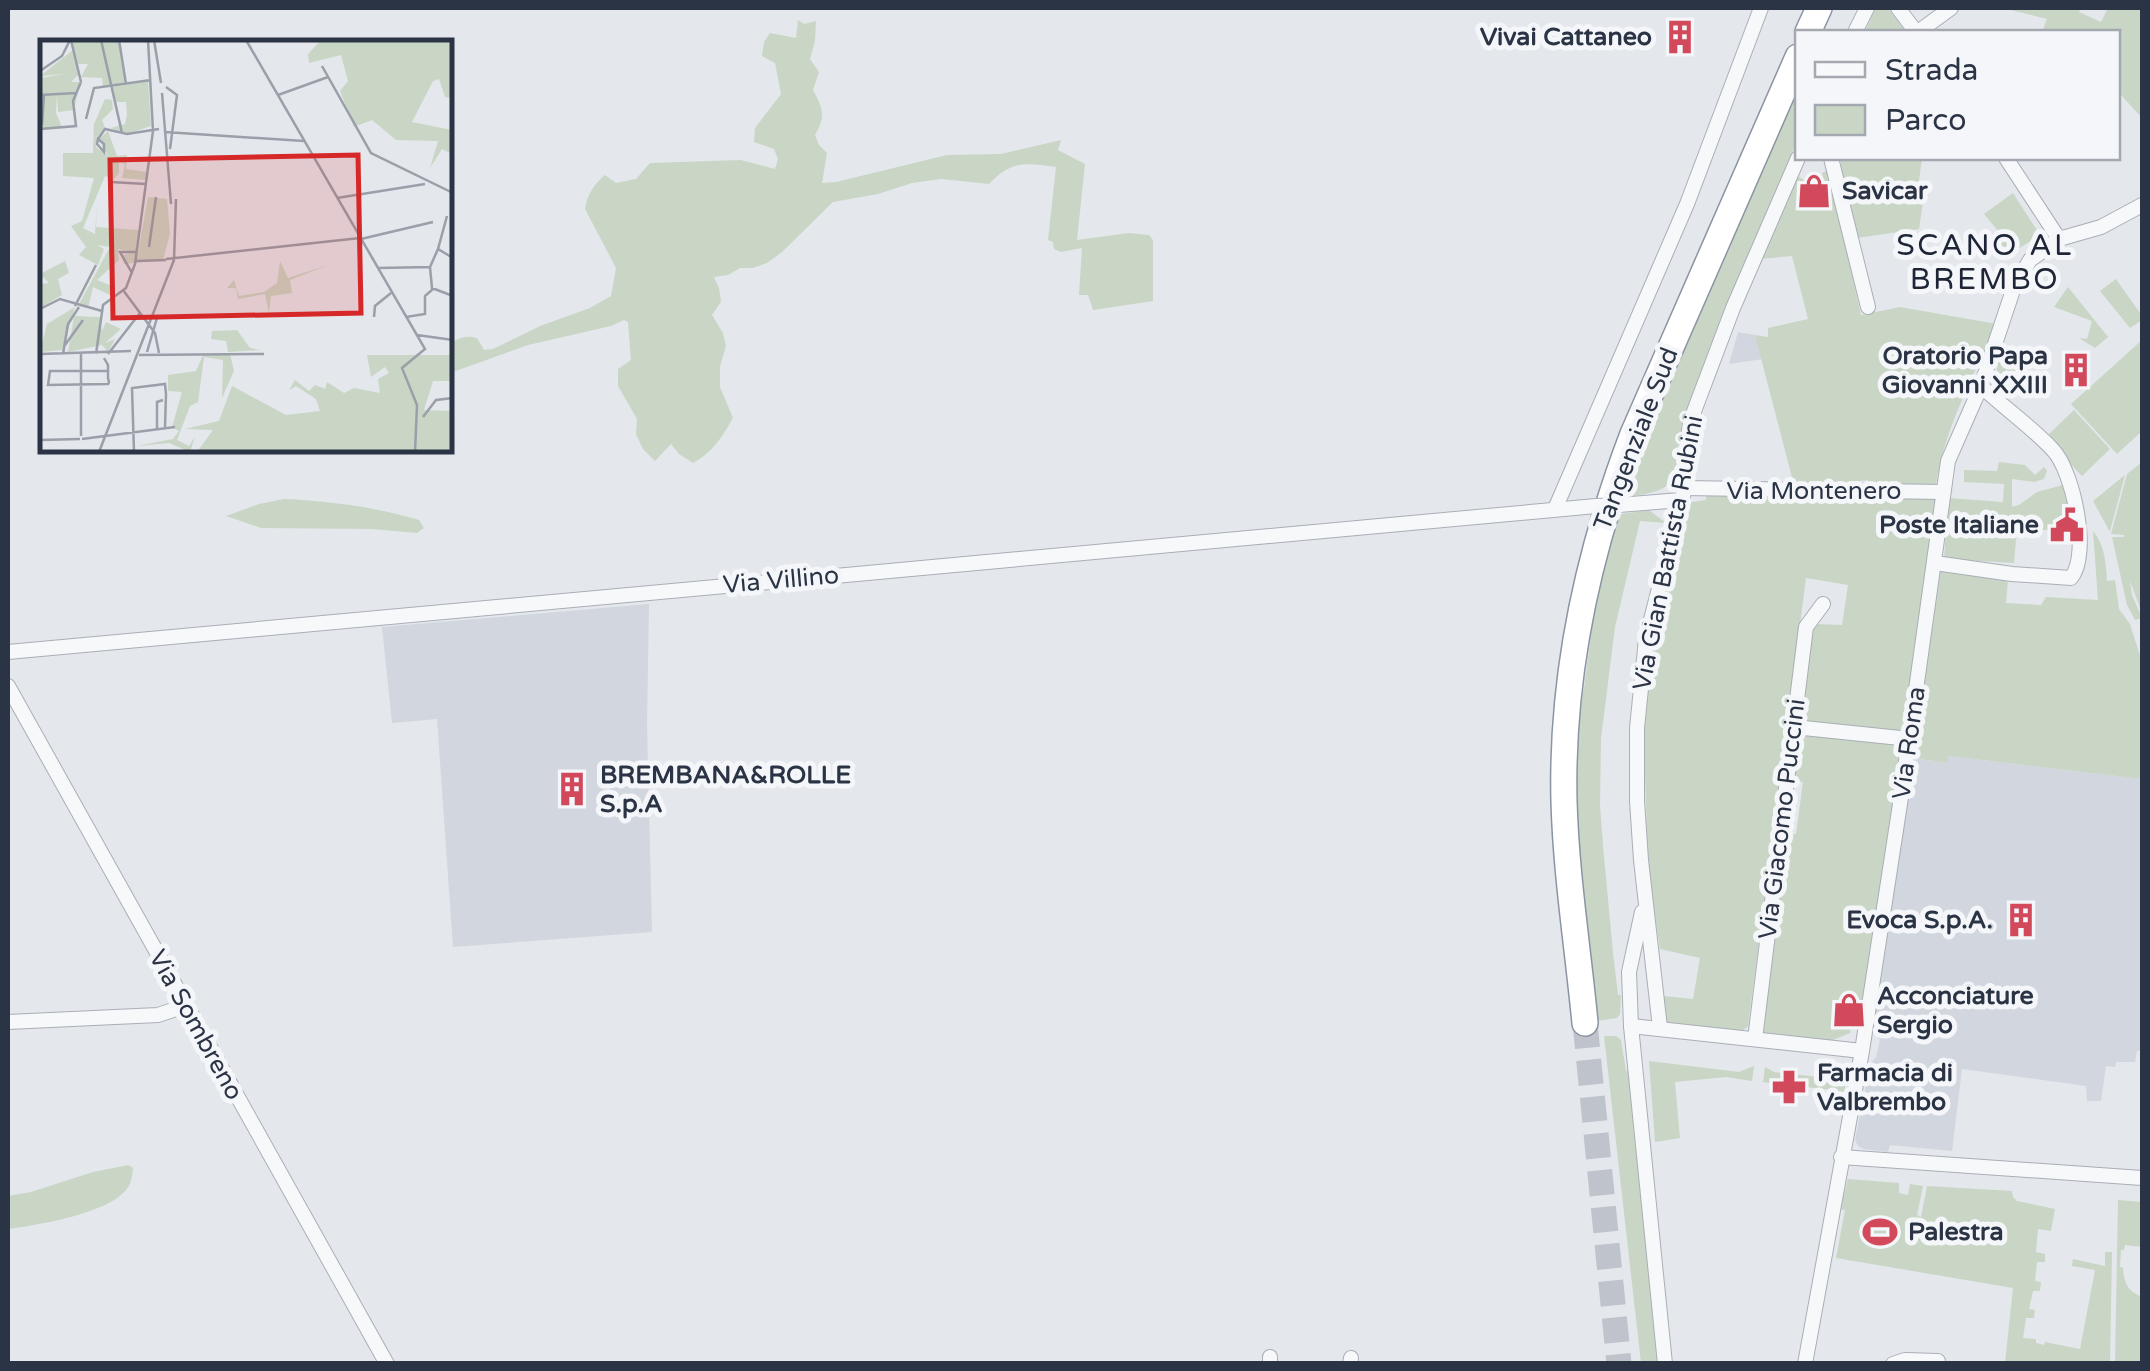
<svg xmlns="http://www.w3.org/2000/svg" width="2150" height="1371" viewBox="0 0 2150 1371" font-family="'Varela Round',sans-serif">
<style>
.built{fill:#d2d6de}
.green{fill:#c9d6c5}
.lines{fill:none;stroke-linecap:round;stroke-linejoin:round}
.highway-tunnel{stroke:#bfc3cb;stroke-width:25;stroke-dasharray:25 12;stroke-linecap:butt}
.street-casing{stroke:#a9aeb7;stroke-width:16}
.highway-casing{stroke:#8b94a3;stroke-width:28}
.street{stroke:#f7f8fa;stroke-width:14}
.highway{stroke:#fff;stroke-width:25}
.street-bridge-casing{stroke:#a9aeb7;stroke-width:16;stroke-linecap:butt}
.street-bridge{stroke:#f7f8fa;stroke-width:14}
.labels{text-anchor:middle;dominant-baseline:central;stroke-width:10;stroke-linejoin:round;paint-order:stroke}
.poi-label{font-size:25px;font-weight:bold;fill:#2b3445;stroke:#f4f6f9;text-anchor:start}
.street-label{font-size:25px;fill:#2b3445;stroke:#f4f6f9}
.quarter-label{font-size:30px;letter-spacing:2.5px;fill:#1d2536;stroke:#f4f6f9}
.inset-road{fill:none;stroke:#9a9fa9;stroke-width:2.5}
.view{fill:#d62828;fill-opacity:0.15;stroke:#d62828;stroke-width:5}
.inset-edge{fill:none;stroke:#2b3445;stroke-width:5}
</style>
<rect width="100%" height="100%" fill="#e4e7ec"/>
<g class="built">
<path d="M1738,332L1755,335L1763,359L1729,364Z"/>
<path d="M649,604L647,724L652,932L453,947L437,719L392,723L382,627Z"/>
<path d="M1948,756L2142,779V1051H2137L2135,1062H2116L2115,1067L2106,1066L2101,1101H2087L2086,1086L1962,1069L1952,1151L1890,1145L1888,1152L1863,1149L1858,1146L1855,1140L1870,1064L1876,1057L1880,1040L1871,1024L1913,758L1946,763Z"/>
</g>
<g class="green">
<path d="M1875,8H1888L1906,32H1865Z"/>
<path d="M2003,8H2081L2079,12L2101,22L2108,8H2142V118L2121,95H2118V32L2057,31L2042,32L2047,19Z"/>
<path d="M798,20L804,24L816,21L815,41L810,59L819,72L813,90C823,108 826,117 815,135L819,145L827,153L822,183L836,182L947,155L1001,154L1061,140L1058,150L1085,164L1077,240L1129,233L1149,235L1153,240V301L1093,310L1088,295H1079L1082,248L1061,252L1054,249L1053,242L1048,240L1056,167C1025,163 1012,160 989,184L941,179L912,183L878,194L833,202L782,252L767,263L753,268H740L728,275L714,277L719,288L721,302L712,315L723,333L726,346L720,366V387L733,418C722,437 713,452 693,463L679,454L671,444L655,461L643,449L636,434L637,419L618,386V369L631,360L628,322L624,320L611,326L528,345L450,373V343C460,338 466,335 477,338L484,350L493,349L540,326L590,308L611,296L616,268L585,209C587,195 594,184 605,175L616,183L636,179L650,163L741,160L775,169L778,159L774,149L754,142L755,128L781,94L775,63L762,56L764,42L770,33L796,38Z"/>
<path d="M1797,94V141L1720,321L1683,425L1679,473C1668,493 1643,495 1621,497L1640,442L1759,168Z"/>
<path d="M1840,158H1922L1919,181L1926,182L1919,229L1857,238L1843,178Z"/>
<path d="M1828,170L1861,315L1900,307L1997,324C1974,375 1944,429 1936,485L1868,486V480L1822,486L1794,485L1755,335L1768,337V328L1808,319L1792,256L1760,259L1797,176L1806,181L1800,201L1814,205L1828,202L1822,173Z"/>
<path d="M2013,193L2040,235L2015,251L1991,241L1999,232L1984,214Z"/>
<path d="M2116,279L2142,316V320L2130,328L2100,291Z"/>
<path d="M2068,287L2108,337L2095,348L2079,338L2087,339L2092,321L2054,307Z"/>
<path d="M2142,340V431L2117,454L2071,404Z"/>
<path d="M2004,349L2039,384L2029,396L2011,375L1997,389L1996,374L2000,352Z"/>
<path d="M2074,410L2110,449L2082,476L2045,438Z"/>
<path d="M1999,462L2025,465L2035,475L2044,467L2047,471L2044,479L2034,482L2012,479V507L2019,505L2037,492L2063,485L2076,508L2075,532L2017,528L2014,563L1944,559L1948,498L2003,502L2004,484L1964,482V470L1997,471Z"/>
<path d="M2142,462V613L2130,581L2132,595L2142,618L2135,620L2127,605L2112,537H2124V535L2111,534L2127,474Z"/>
<path d="M2125,475L2110,531V532L2093,501Z"/>
<path d="M1707,491L1774,492V498L1936,499L1863,1008L1853,1007L1850,1033L1828,1042L1761,1034L1786,834H1796L1803,782L1793,780L1810,632L1818,624L1842,625L1848,585L1806,578L1748,1026L1740,1033L1665,1024L1664,996L1693,999L1700,958L1660,949L1648,866L1643,718L1652,656L1682,531V516L1687,503L1706,500Z"/>
<path d="M284,499C330,501 375,507 419,520L424,528L417,533L372,529L261,528L226,516L259,504Z"/>
<path d="M1649,510L1666,523L1640,521L1615,627L1601,738L1600,805L1603,846L1613,953L1618,995H1621L1620,1014L1617,1018L1596,1021L1578,871L1575,723L1584,688L1590,643V609L1615,515Z"/>
<path d="M2093,531C2105,545 2106,564 2107,581L2115,580L2119,609L2130,624L2142,662V779L1948,756L1947,763L1913,758L1941,569L2008,579L2006,603L2041,605L2046,597L2098,600Z"/>
<path d="M1604,1036H1616L1621,1040L1626,1071H1629L1660,1363H1641Z"/>
<path d="M1649,1061L1739,1072L1754,1066L1752,1081L1726,1077L1675,1082L1680,1138L1655,1142Z"/>
<path d="M1765,1067L1774,1072L1846,1080L1844,1095L1832,1093V1090L1763,1082Z"/>
<path d="M128,1165L133,1168C132,1176 132,1183 126,1190C106,1214 38,1225 8,1229V1196L31,1192L93,1172Z"/>
<path d="M1848,1179L1899,1183V1193L1908,1195L1910,1184L1923,1186L1917,1215L1921,1217L1927,1186L2012,1191L2013,1197L2017,1201L2055,1209L2051,1231L2038,1229L2036,1252L2045,1254V1262H2037L2035,1281L2041,1282L2040,1291H2033L2029,1309L2035,1310L2034,1318H2026L2023,1338L2036,1339V1343L2044,1345L2045,1342L2080,1349L2095,1270L2072,1266L2073,1259L2105,1266V1252H2112L2110,1363H2005L2013,1288L1836,1258L1845,1210L1840,1209Z"/>
<path d="M2118,1200L2142,1202V1247L2125,1245L2124,1250H2121L2120,1267L2123,1268C2124,1284 2128,1291 2142,1297V1363H2115Z"/>
</g>
<g class="lines">
<path class="highway-tunnel" d="M1585,1023L1619,1364"/>
<g class="street-casing">
<g id="street">
<path d="M1898,8L1916,32"/>
<path d="M1855,32L1867,8"/>
<path d="M1918,32L1951,8"/>
<path d="M1831,158L1868,307"/>
<path d="M2006,158L2059,239"/>
<path d="M1685,488L1943,492"/>
<path d="M1619,505L1681,500"/>
<path d="M1555,509L1687,204L1761,8"/>
<path d="M1935,563L2012,574L2071,578C2091,554 2073,471 2053,450C2032,427 2004,408 1981,386"/>
<path d="M8,652L1596,506"/>
<path d="M8,686L387,1364"/>
<path d="M1794,727L1910,739"/>
<path d="M1642,912L1629,972L1631,1026L1665,1364"/>
<path d="M8,1022L158,1015L185,1006"/>
<path d="M1631,1026L1862,1051"/>
<path d="M1660,1028L1641,860L1637,801V728L1646,639L1685,488L1690,422L1733,308L1798,158"/>
<path d="M1755,1039L1806,627L1823,604"/>
<path d="M1841,1157L2142,1178"/>
<path d="M1270,1364V1357"/>
<path d="M1350,1364L1351,1358"/>
<path d="M1805,1364L1862,1051L1900,804L1948,461L1981,386L2014,287L2030,260L2059,239L2101,227L2142,205"/>
<path d="M1893,1364L1905,1360L1938,1361"/>
</g>
</g>
<g class="highway-casing">
<g id="highway">
<path d="M1808,32L1819,8"/>
<path d="M1585,1023C1578,949 1566,875 1564,801C1561,673 1588,552 1633,434L1798,57"/>
</g>
</g>
<use href="#street" class="street"/>
<use href="#highway" class="highway"/>
<g class="street-bridge-casing">
<path id="street-bridge" d="M1596,506L1619,505"/>
</g>
<use href="#street-bridge" class="street-bridge"/>
</g>
<defs>
<g id="building-bare" transform="scale(2.7)"><path d="M-4-6H4V6H1V3H-1V6H-4ZM-2.5-4.3h1.7v1.8h-1.7ZM.8-4.3h1.7v1.8H.8ZM-2.5-1h1.7V.8h-1.7ZM.8-1h1.7V.8H.8Z" fill="#d1495b" stroke="#f4f6f9" stroke-width="2.5" paint-order="stroke"/></g>
<g id="shop-bare" transform="scale(2.7)"><path d="M-5-2.5h2.3a2.7 3.5 0 0 1 5.4 0H5L5.5 6h-11ZM-1.5-2.5h3a1.5 2.3 0 0 0-3 0Z" fill="#d1495b" stroke="#f4f6f9" stroke-width="2.5" paint-order="stroke"/></g>
<g id="civic-bare" transform="scale(2.7)"><path d="M-.6-6.5H3V-4.5H.6V-3L4-1V1h2V6H-6V1h2V-1L-.6-3ZM-1.2 2.5V6h2.4V2.5Z" fill="#d1495b" stroke="#f4f6f9" stroke-width="2.5" paint-order="stroke"/></g>
<g id="pharmacy-bare" transform="scale(2.7)"><path d="M-2-6h4v4h4v4h-4v4h-4v-4h-4v-4h4Z" fill="#d1495b" stroke="#f4f6f9" stroke-width="2.5" paint-order="stroke"/></g>
<g id="stadium-bare" transform="scale(2.7)"><path d="M0-5a6.5 5 0 1 0 0 10a6.5 5 0 1 0 0-10ZM-3.5-1.8h7v3.6h-7Z" fill="#d1495b" stroke="#f4f6f9" stroke-width="2.5" paint-order="stroke"/></g>
</defs>
<g fill-rule="evenodd">
<use href="#building-bare" x="1680" y="37"/>
<use href="#shop-bare" x="1814" y="191"/>
<use href="#building-bare" x="2076" y="370"/>
<use href="#civic-bare" x="2067" y="525"/>
<use href="#building-bare" x="572" y="789"/>
<use href="#building-bare" x="2021" y="920"/>
<use href="#shop-bare" x="1849" y="1010"/>
<use href="#pharmacy-bare" x="1789" y="1087"/>
<use href="#stadium-bare" x="1880" y="1232"/>
</g>
<g class="labels">
<g class="poi-label">
<text x="1652" y="37" text-anchor="end">Vivai Cattaneo</text>
<text x="1842" y="191">Savicar</text>
<text x="2048" y="356" text-anchor="end">Oratorio Papa<tspan x="2048" dy="29">Giovanni XXIII</tspan></text>
<text x="2039" y="525" text-anchor="end">Poste Italiane</text>
<text x="600" y="775">BREMBANA&amp;ROLLE<tspan x="600" dy="29">S.p.A</tspan></text>
<text x="1993" y="920" text-anchor="end">Evoca S.p.A.</text>
<text x="1877" y="996">Acconciature<tspan x="1877" dy="29">Sergio</tspan></text>
<text x="1817" y="1073">Farmacia di<tspan x="1817" dy="29">Valbrembo</tspan></text>
<text x="1908" y="1232">Palestra</text>
</g>
<g class="street-label">
<text transform="translate(1636 439) rotate(-69)">Tangenziale Sud</text>
<text x="1814" y="491">Via Montenero</text>
<text transform="translate(1668 553) rotate(-79)">Via Gian Battista Rubini</text>
<text transform="translate(781 580) rotate(-5)">Via Villino</text>
<text transform="translate(1909 743) rotate(-82)">Via Roma</text>
<text transform="translate(1782 819) rotate(-83)">Via Giacomo Puccini</text>
<text transform="translate(196 1025) rotate(61)">Via Sombreno</text>
</g>
<g class="quarter-label">
<text x="1985" y="245">SCANO AL<tspan x="1985" dy="34">BREMBO</tspan></text>
</g>
</g>
<g transform="translate(40 40)">
<rect width="412" height="412" fill="#e4e7ec"/>
<path d="M32,0H78L85,43L63,46L62,38L41,37L48,24H38ZM281,0H412V58L405,57L399,39L393,41L372,82L412,90V114L402,109L390,128L398,101L356,100L332,80L314,87L300,51L308,41L301,15L269,23L268,14ZM33,10L39,34L31,42H40L34,70L18,72L17,53L16,73L22,87L0,88V38L26,34L0,36ZM108,41L111,86L87,94L71,88L85,84L87,74L86,62H76L72,47ZM65,59L72,60L73,69L62,80L65,88L57,97L56,107L68,116L59,99L68,91L77,116L87,115L86,129L107,132L106,140L82,138L85,124L79,122V133L74,139L65,136L43,188L55,194L57,164L56,187L99,190L97,218L108,157L127,159L130,194L123,220L84,224L81,216L93,212L78,209L79,220L57,240L72,246L70,255L53,247L48,268L38,266L70,207L57,205L64,209L58,225L39,215L46,207L31,186L42,181L54,138L23,136V113H53L54,84ZM25,221L29,233L18,239L22,255L0,268V244L9,243L0,234ZM240,221L248,238L288,225L250,240L252,253L231,256L229,273L225,254L198,259L196,248H187L194,240L199,256L224,252L237,243ZM35,267L22,310L0,312L7,284ZM34,276L60,277L62,291L66,282L81,289L65,303L75,299L68,312L62,305L28,312ZM197,290L210,308L221,310L188,312L186,301L171,299L172,291ZM190,314L194,331L182,358L183,320L164,317L158,362L150,366L137,400L149,406L155,397L150,412L129,403L97,406L133,399L139,391L132,387L142,352L128,351V335L156,331L163,315ZM327,315H412V341H393L384,370L412,371V412H157L173,390L145,389L179,381L192,346L246,375L280,371L276,359L256,346L249,350L255,340L269,351L275,345L285,349L287,342L304,353L314,348L340,353L338,339L349,333L345,327L331,337Z" fill="#c9d6c5"/>
<path class="inset-road" d="M31,0L41,42M61,0L82,93M79,0L86,44M114,0L121,43M206,0L385,309L362,328L377,365L375,412M282,26L331,113L413,153M0,31L22,16L30,0M126,47L137,55L130,109M122,53L131,164M0,55L37,53M238,55L288,37M46,79L54,48L111,40M2,85L4,54M0,89L36,86L33,61L41,42M125,92L264,101M58,99L65,89L87,94L119,89M58,99L64,104V112L57,104ZM71,142L106,144M297,158L385,144M321,199L393,182M109,207L116,157M398,209L407,176M126,219L320,198M96,221L126,220M390,227L392,248L413,256M338,228L390,227L398,209L413,218M92,233L80,212H97M83,250L115,293L119,313M35,266L56,225M0,269L20,259L62,271M334,277L335,266L351,253M366,277L385,274V256L393,249M377,295L413,300M25,305L43,280M107,312L117,278M0,314L91,311M23,314L28,284L39,267M56,314L63,265L86,248L95,224L113,91L108,0M68,314L100,273M99,315L224,314M64,318L68,325V338L69,342L68,344L8,345L10,331H68M383,377L396,360L413,358M125,387L126,354M117,389V362L123,360M41,396V314M42,399L135,387M0,400L40,399M59,412L134,220L136,159M94,412L92,348L125,344L126,354"/>
<path class="view" d="M318,115L321,273L73,278L70,120Z"/>
<rect width="412" height="412" class="inset-edge"/>
</g>
<rect width="2150" height="1371" fill="none" stroke="#2b3445" stroke-width="20"/>
<rect x="1795" y="30" width="325" height="130" fill="#f4f6f9" stroke="#a4a8b1" stroke-width="2.5"/>
<rect x="1815" y="62" width="50" height="15" fill="#f7f8fa" stroke="#a4a8b1" stroke-width="2.5"/>
<text x="1885" y="80" font-size="30" fill="#2b3445">Strada</text>
<rect x="1815" y="105" width="50" height="30" fill="#c9d6c5" stroke="#a4a8b1" stroke-width="2.5"/>
<text x="1885" y="130" font-size="30" fill="#2b3445">Parco</text>
</svg>
